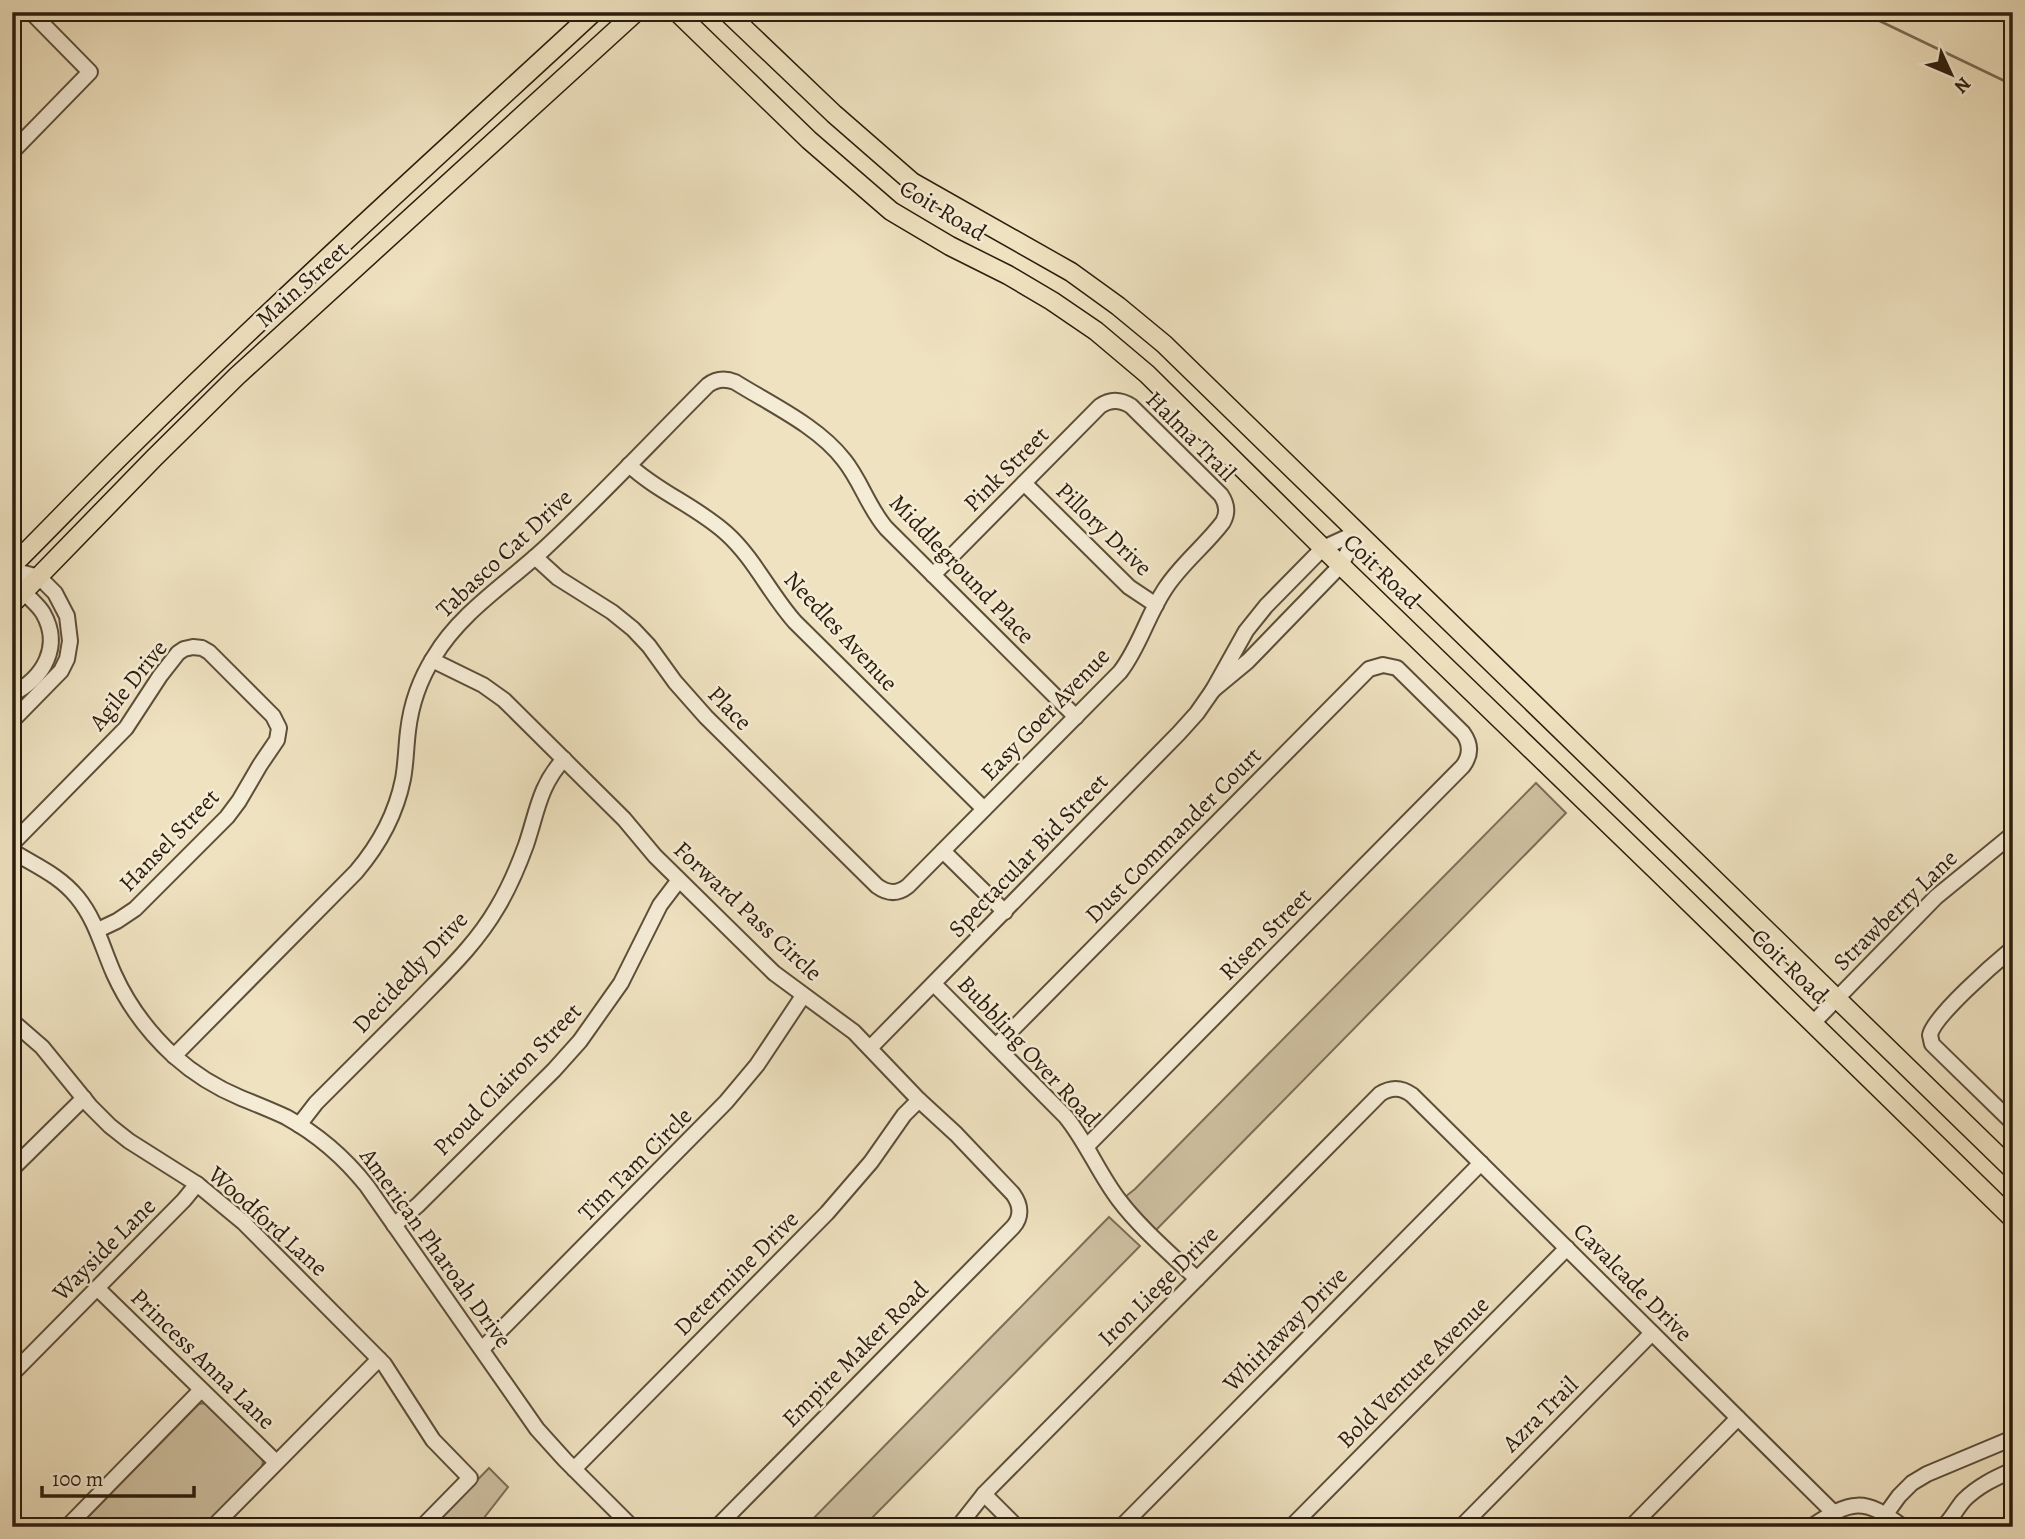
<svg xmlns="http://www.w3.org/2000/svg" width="2025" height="1539" viewBox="0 0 2025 1539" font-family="Alegreya,serif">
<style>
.green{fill:#cec0a1;stroke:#7c6e56;stroke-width:2}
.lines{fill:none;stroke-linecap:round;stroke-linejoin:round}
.stream{stroke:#786b53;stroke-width:2.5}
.minor-casing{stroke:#5c4e39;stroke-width:18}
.major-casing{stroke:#2b1c0c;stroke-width:21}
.minor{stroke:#f5ecd6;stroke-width:14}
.major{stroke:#efe2c0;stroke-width:18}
.labels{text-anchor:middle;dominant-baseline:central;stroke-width:5;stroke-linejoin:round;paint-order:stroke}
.street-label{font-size:24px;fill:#2b1c0c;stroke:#f5ecd6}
</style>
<rect width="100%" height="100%" fill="#efe2c0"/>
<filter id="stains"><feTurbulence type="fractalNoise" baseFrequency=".00286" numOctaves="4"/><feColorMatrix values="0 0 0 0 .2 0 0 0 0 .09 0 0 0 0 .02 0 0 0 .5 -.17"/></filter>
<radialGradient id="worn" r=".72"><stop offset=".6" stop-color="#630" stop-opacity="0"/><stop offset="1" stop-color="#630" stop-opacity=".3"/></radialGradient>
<g class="green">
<path d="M1536,783L1566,813L1156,1230L1125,1197L1135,1189Z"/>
<path d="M1109,1217L1140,1246L863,1527H805Z"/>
<path d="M206,1403L261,1455L263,1462L261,1470L205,1527H78L199,1404Z"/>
<path d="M489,1468L508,1487L484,1518L493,1527H432Z"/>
</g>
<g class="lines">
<path class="stream" d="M1861,12L2013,85"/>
<g class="minor-casing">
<g id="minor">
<path d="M12,152L90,72L31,12"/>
<path d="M629,465C658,492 696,506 726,533C754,558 770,594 795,622L984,809"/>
<path d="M1024,483L1129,587L1156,605"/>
<path d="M1358,532L1341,565L1248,661L1213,690L1246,631L1266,606L1323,548Z"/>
<path d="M535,557L558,578L612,612L633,629L649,646L675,682L706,717L877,886C888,894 898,894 908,886L1120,672C1140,646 1147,616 1165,589C1181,564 1205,546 1223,522C1228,513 1227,504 1221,495L1131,406C1120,399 1110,399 1100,406L933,575"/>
<path d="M12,570L39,577L55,593L67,616L70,641L67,659L61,671L12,721"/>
<path d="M12,575C16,581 20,587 25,593C31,600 38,605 43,613C62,646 44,678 12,694"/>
<path d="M432,660L483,685L504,700L624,819L655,856L774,973L854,1032L919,1100L956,1134L1013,1194C1021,1205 1022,1217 1013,1227L717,1527"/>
<path d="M12,844L126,728L160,676L178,653L184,649L193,647L202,648L209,652L273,716L279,728L277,740L260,765L239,801L227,817L135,909L117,921L98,930"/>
<path d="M12,851C36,866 59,875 77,897C96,920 102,947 114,974C128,1005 149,1033 174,1056C193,1073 217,1088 241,1098C256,1104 271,1110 286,1117C317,1134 344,1157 367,1186L537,1429L565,1460L632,1527"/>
<path d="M943,851L1005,912"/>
<path d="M2013,948C1995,963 1934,1016 1930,1035L1932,1044L1936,1048L2013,1123"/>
<path d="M934,984L1066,1117C1087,1143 1099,1174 1119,1200C1141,1229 1171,1254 1197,1279"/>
<path d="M12,1021L42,1047L90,1106L110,1126L129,1141L197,1184L243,1222L384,1364L433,1440L470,1478L422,1527"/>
<path d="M1813,1023L1936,897L2013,834"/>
<path d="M996,1046L1369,669L1383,665L1397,668L1463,733C1471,744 1471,755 1463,766L1087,1146"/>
<path d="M870,1048L1179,733L1197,713L1213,690"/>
<path d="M174,1056L356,872C379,845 396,814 403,779C406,763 406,747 408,731C411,705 420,679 434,657C460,613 506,584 543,550C600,497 653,440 708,385C716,379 725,378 735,382C770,404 818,426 844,460C861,481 868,507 886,528L1076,717"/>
<path d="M299,1125L316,1103C350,1069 384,1035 418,1001C447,971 476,944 497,908C509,888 518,867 526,845C537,813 539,786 564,759"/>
<path d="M12,1169L84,1098"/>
<path d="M394,1225L418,1205L554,1070L580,1041L621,983L660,905L679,880"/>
<path d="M97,1288L276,1462"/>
<path d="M482,1349L726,1102L757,1065L803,996"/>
<path d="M12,1374L184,1200L197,1184"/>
<path d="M574,1469L827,1213L871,1162L904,1115L919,1100"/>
<path d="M984,1494L1017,1527"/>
<path d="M1886,1514L1899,1496L1912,1483L1927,1474L2013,1438"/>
<path d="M67,1527L201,1390"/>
<path d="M213,1527L379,1359"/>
<path d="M958,1527L984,1494L1380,1094C1391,1087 1401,1087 1412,1095L1834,1513"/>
<path d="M1121,1527L1481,1163"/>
<path d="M1291,1527L1567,1248"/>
<path d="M1461,1527L1652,1333"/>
<path d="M1631,1527L1738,1418"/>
<path d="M1811,1527C1851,1500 1864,1497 1903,1527"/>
<path d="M1943,1527C1952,1519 1956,1509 1964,1500C1978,1486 1995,1478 2013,1470"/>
</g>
</g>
<g class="major-casing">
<g id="major">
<path d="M677,12L809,140L891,211L950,246L1008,275L1052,301L1096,331L1147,374L1323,548L1659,873L2013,1219"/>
<path d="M727,12L834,114L912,182L1071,272L1118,306L1164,344L2013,1170"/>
<path d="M12,566C53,525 93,483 135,442C284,295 440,154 594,12"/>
<path d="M12,604L154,458L237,376L636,12"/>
</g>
</g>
<use href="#minor" class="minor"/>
<use href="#major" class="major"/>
</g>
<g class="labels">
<g class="street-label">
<text transform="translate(943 210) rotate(31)">Coit Road</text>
<text transform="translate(302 284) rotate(-42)">Main Street</text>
<text transform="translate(1191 436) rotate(45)">Halma Trail</text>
<text transform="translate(1006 469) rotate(-45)">Pink Street</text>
<text transform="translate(1104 529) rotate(44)">Pillory Drive</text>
<text transform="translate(504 553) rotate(-43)">Tabasco Cat Drive</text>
<text transform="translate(962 569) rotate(46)">Middleground Place</text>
<text transform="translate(1382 571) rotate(44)">Coit Road</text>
<text transform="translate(841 631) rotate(47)">Needles Avenue</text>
<text transform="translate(128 685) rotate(-51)">Agile Drive</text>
<text transform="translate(730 708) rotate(46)">Place</text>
<text transform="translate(1045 714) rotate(-46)">Easy Goer Avenue</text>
<text transform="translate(1173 835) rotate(-45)">Dust Commander Court</text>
<text transform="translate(169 840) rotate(-46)">Hansel Street</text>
<text transform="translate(1028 855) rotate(-46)">Spectacular Bid Street</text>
<text transform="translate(1895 910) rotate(-44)">Strawberry Lane</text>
<text transform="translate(748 911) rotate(43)">Forward Pass Circle</text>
<text transform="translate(1265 934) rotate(-45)">Risen Street</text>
<text transform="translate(1790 966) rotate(44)">Coit Road</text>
<text transform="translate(410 972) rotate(-47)">Decidedly Drive</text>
<text transform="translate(1029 1051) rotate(47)">Bubbling Over Road</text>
<text transform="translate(507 1079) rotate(-46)">Proud Clairon Street</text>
<text transform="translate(635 1164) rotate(-45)">Tim Tam Circle</text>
<text transform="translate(268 1221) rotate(42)">Woodford Lane</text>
<text transform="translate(436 1248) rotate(54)">American Pharoah Drive</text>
<text transform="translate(104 1249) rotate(-45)">Wayside Lane</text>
<text transform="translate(736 1273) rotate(-45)">Determine Drive</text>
<text transform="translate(1633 1282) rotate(45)">Cavalcade Drive</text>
<text transform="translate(1158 1286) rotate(-45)">Iron Liege Drive</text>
<text transform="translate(1285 1329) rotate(-45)">Whirlaway Drive</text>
<text transform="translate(855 1354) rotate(-45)">Empire Maker Road</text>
<text transform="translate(203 1359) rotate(44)">Princess Anna Lane</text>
<text transform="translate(1413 1372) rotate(-45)">Bold Venture Avenue</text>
<text transform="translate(1540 1414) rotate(-45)">Azra Trail</text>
</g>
</g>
<rect width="2025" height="1539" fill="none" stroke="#efe2c0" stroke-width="42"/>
<rect x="14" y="14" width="1997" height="1511" fill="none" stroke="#2b1c0c" stroke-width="3.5"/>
<rect x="21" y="21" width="1983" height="1497" fill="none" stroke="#2b1c0c" stroke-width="2"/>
<g transform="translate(1951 74) rotate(134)" stroke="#f5ecd6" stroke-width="5" paint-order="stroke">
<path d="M0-5L12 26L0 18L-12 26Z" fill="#2b1c0c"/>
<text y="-10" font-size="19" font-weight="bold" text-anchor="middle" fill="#2b1c0c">N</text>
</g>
<path d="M42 1486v10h152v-10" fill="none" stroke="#2b1c0c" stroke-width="3.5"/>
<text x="52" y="1486" font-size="21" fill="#2b1c0c" stroke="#f5ecd6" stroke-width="5" paint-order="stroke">100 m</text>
<rect width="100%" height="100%" filter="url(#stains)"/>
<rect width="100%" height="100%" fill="url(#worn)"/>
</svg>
